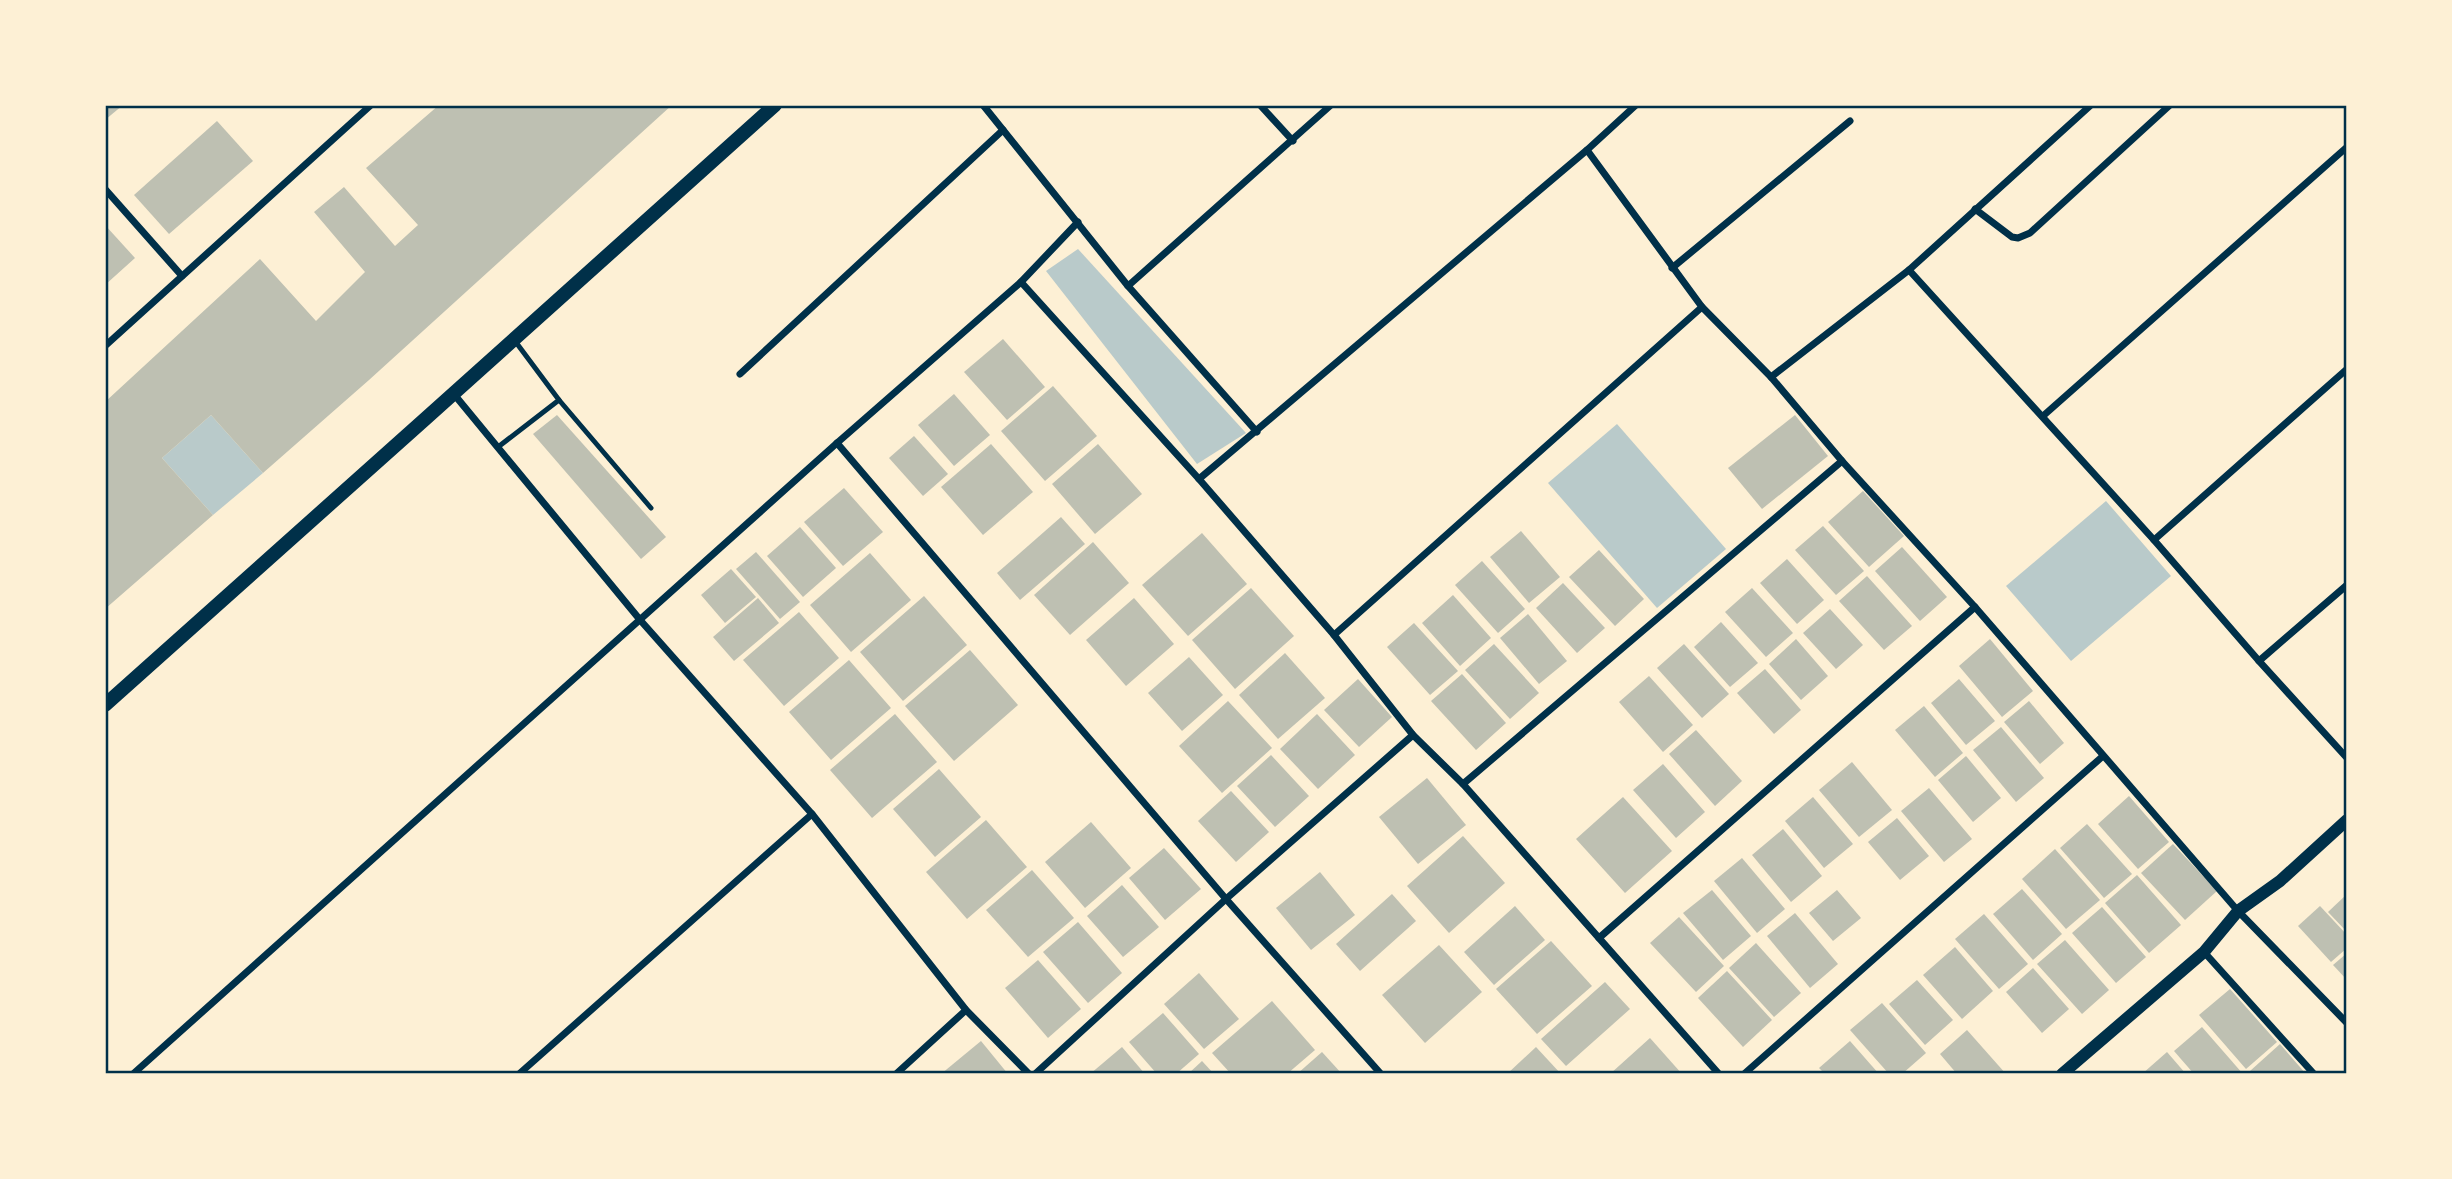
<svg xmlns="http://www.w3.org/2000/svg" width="2452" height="1179" viewBox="0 0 2452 1179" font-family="'Noto Sans',sans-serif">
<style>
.green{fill:#b9caca}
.building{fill:#bec0b2}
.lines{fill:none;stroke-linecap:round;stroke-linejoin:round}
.service{stroke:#003049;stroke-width:5}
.minor{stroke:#003049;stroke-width:7}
.tertiary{stroke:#003049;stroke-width:12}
.secondary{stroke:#003049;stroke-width:14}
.neatline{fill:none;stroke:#003049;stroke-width:2.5}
</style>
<rect width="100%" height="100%" fill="#fdf0d5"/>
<g class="green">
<path d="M1078,249L1246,433L1197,464L1046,271Z"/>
<path d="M211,415L263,473L213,515L162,458Z"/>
<path d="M1617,424L1726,549L1657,608L1548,483Z"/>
<path d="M2106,501L2171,576L2071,661L2006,586Z"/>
</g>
<g class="building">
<path d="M105,105H123L105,120Z"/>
<path d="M439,105H672L369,380L263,473L211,415L162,458L213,515L105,609V402L260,259L316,321L365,272L314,212L344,187L395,246L418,225L366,168Z"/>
<path d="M217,121L253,161L169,234L134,195Z"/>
<path d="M105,225L135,258L105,285Z"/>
<path d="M1003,339L1045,387L1007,420L964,372Z"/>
<path d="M1053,386L1097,436L1045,481L1001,431Z"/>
<path d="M954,394L990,435L954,466L918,425Z"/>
<path d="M557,415L666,537L641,559L533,434Z"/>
<path d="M1795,415L1828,456L1762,509L1728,468Z"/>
<path d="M914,436L948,474L923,496L889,458Z"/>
<path d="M991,444L1033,492L983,535L941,487Z"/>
<path d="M1098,444L1142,494L1095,534L1052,484Z"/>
<path d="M844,488L883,532L843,566L804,522Z"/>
<path d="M1863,491L1904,536L1869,567L1828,522Z"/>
<path d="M1061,517L1085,544L1020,600L997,573Z"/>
<path d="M1823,526L1864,571L1836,595L1795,550Z"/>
<path d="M800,527L836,568L803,597L767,556Z"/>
<path d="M1521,531L1560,577L1529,603L1490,557Z"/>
<path d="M1202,533L1247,584L1188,636L1142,585Z"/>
<path d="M1093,542L1129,583L1070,635L1034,595Z"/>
<path d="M1902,547L1947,597L1920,621L1875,571Z"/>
<path d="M1599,550L1644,599L1615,626L1569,577Z"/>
<path d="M756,552L800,602L780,619L736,569Z"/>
<path d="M870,553L911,600L851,652L810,605Z"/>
<path d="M1787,559L1824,600L1797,624L1760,583Z"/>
<path d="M1482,561L1525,609L1498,633L1455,585Z"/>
<path d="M731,569L756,597L725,623L701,595Z"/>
<path d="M1867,576L1912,626L1884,650L1839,601Z"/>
<path d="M1563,583L1605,628L1577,653L1536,608Z"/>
<path d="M1251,588L1294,636L1235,689L1192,640Z"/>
<path d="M1752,588L1793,633L1766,657L1725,612Z"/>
<path d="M1453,595L1491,638L1460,666L1422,623Z"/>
<path d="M924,596L967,645L903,701L860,652Z"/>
<path d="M758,598L779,623L734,661L713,637Z"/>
<path d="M1134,598L1174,644L1126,686L1086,640Z"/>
<path d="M1830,609L1863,645L1836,669L1803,633Z"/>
<path d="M799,612L839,658L784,706L743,660Z"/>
<path d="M1528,614L1567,661L1539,684L1500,638Z"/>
<path d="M1721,622L1758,663L1730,687L1694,647Z"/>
<path d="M1414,623L1458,671L1430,695L1387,647Z"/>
<path d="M1796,639L1828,676L1801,700L1769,664Z"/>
<path d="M1990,639L2033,691L2002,717L1959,666Z"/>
<path d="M1494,644L1539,693L1510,719L1465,670Z"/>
<path d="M1684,644L1729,694L1702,718L1657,668Z"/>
<path d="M970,650L1018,705L954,761L905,706Z"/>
<path d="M1285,653L1325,698L1278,739L1239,695Z"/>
<path d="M1189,657L1223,695L1182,731L1148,693Z"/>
<path d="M849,660L891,708L831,760L789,712Z"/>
<path d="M1765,669L1801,710L1774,734L1737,693Z"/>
<path d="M1462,674L1506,723L1476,750L1431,701Z"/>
<path d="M1649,676L1693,725L1663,752L1619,702Z"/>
<path d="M1358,679L1392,717L1359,747L1324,710Z"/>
<path d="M1959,679L1995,721L1966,745L1931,703Z"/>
<path d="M1228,701L1272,748L1222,793L1179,746Z"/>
<path d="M2029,701L2064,743L2040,764L2004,722Z"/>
<path d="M1924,706L1963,753L1935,777L1895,730Z"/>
<path d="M895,714L937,762L872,818L830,770Z"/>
<path d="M1317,714L1355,755L1318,789L1280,749Z"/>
<path d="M2001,727L2044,778L2016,802L1973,750Z"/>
<path d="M1696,730L1742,781L1715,806L1669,754Z"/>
<path d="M1271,755L1309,796L1275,827L1237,786Z"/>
<path d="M1966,756L2001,798L1973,822L1938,780Z"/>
<path d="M1852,762L1892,810L1859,837L1819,790Z"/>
<path d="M1663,764L1705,812L1676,838L1633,790Z"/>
<path d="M939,769L981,817L935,857L893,809Z"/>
<path d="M1427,778L1466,825L1418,864L1379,817Z"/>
<path d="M1929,788L1972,839L1944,862L1901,811Z"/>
<path d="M1231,791L1269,832L1236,862L1198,821Z"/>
<path d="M2129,796L2169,842L2138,869L2098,824Z"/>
<path d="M1623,797L1672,851L1625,893L1576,839Z"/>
<path d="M1813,797L1853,844L1824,868L1785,821Z"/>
<path d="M1897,818L1929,856L1900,880L1868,842Z"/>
<path d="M986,820L1027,867L967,919L926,872Z"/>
<path d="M1091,822L1131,868L1085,908L1045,862Z"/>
<path d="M2087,824L2132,874L2104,898L2060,848Z"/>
<path d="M1783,829L1822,876L1791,902L1752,855Z"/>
<path d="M1463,836L1505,883L1449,933L1407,886Z"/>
<path d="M2173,844L2217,891L2185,920L2141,873Z"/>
<path d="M1164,848L1201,889L1165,920L1129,878Z"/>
<path d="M2055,849L2100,900L2066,929L2022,879Z"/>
<path d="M1742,858L1785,909L1757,933L1714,881Z"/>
<path d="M1032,870L1074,918L1028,957L986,910Z"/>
<path d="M1320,872L1355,915L1311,950L1276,908Z"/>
<path d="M2137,875L2181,925L2149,953L2105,903Z"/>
<path d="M1122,885L1159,927L1123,957L1087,916Z"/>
<path d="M2022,889L2062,934L2033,960L1993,914Z"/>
<path d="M1712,890L1751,936L1723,960L1683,913Z"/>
<path d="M1837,890L1861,918L1833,941L1809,913Z"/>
<path d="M1392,894L1416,921L1360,971L1336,944Z"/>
<path d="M2347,894V932L2328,912Z"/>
<path d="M1515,906L1545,940L1494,985L1464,952Z"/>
<path d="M2320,906L2347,935V948L2331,962L2298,926Z"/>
<path d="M2102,907L2146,957L2116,983L2072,933Z"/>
<path d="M1795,913L1838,964L1810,988L1767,936Z"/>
<path d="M1984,914L2028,964L1999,989L1955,939Z"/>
<path d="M1679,917L1724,966L1696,992L1650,943Z"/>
<path d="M1078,922L1122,973L1088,1003L1043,952Z"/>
<path d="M2065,940L2109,990L2082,1014L2037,964Z"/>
<path d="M1551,941L1592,986L1537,1034L1496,989Z"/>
<path d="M1756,943L1801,993L1774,1017L1729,968Z"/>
<path d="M1439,945L1482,992L1425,1043L1382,995Z"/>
<path d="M1955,947L1993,991L1962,1019L1923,975Z"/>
<path d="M2347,953V980L2333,965Z"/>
<path d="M1038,960L1081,1009L1048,1038L1005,988Z"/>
<path d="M2033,968L2069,1009L2042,1033L2006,992Z"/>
<path d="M1727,971L1772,1020L1743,1047L1698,998Z"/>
<path d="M1199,973L1239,1019L1204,1049L1164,1004Z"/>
<path d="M1917,980L1953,1020L1925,1045L1889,1004Z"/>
<path d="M1605,982L1630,1009L1566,1066L1541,1039Z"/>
<path d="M2230,989L2277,1042L2246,1069L2199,1015Z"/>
<path d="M1272,1001L1315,1050L1287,1074H1231L1212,1053Z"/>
<path d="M1882,1003L1926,1053L1902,1074H1889L1850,1030Z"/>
<path d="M1163,1013L1199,1054L1176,1074H1157L1129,1042Z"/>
<path d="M2202,1027L2243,1074H2194L2174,1051Z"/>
<path d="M1967,1030L2006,1074H1957L1940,1054Z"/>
<path d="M1650,1038L1682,1074H1610Z"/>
<path d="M981,1041L1008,1074H941Z"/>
<path d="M1850,1041L1879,1074H1825L1819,1068Z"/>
<path d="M2280,1044L2306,1074H2252L2250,1071Z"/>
<path d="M1122,1047L1145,1074H1090Z"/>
<path d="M1536,1047L1561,1074H1507Z"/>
<path d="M1322,1052L1342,1074H1297Z"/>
<path d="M2167,1052L2186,1074H2142Z"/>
<path d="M1202,1061L1214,1074H1188Z"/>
</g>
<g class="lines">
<g class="service">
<path d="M559,400L651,508"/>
<path d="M498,447L559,400L515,341"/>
</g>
<g class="minor">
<path d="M983,105L1128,286L1257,432"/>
<path d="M1260,105L1293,141"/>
<path d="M1587,150L1702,307L1771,377L1842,461L1975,607L2238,911L2347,1023"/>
<path d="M105,189L182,276"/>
<path d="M1975,209L2012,237L2018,238L2030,233L2170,105"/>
<path d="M1672,268L1850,121"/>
<path d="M1909,270L2154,540L2259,661L2347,758"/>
<path d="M1021,282L1199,479L1334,635L1413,735L1463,784L1719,1074"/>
<path d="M1128,286L1331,105"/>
<path d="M105,346L371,105"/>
<path d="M740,374L1003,130"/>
<path d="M1771,377L1909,270L2091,105"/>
<path d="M453,393L641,621L812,814L966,1010L1029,1074"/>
<path d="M2043,416L2347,147"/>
<path d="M837,443L1226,899L1381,1074"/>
<path d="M1199,479L1587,150L1636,105"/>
<path d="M2154,540L2347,369"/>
<path d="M1334,635L1702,307"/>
<path d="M2259,661L2347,585"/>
<path d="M1463,784L1842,461"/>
<path d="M1599,938L1975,607"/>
<path d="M2204,952L2314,1074"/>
<path d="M133,1074L837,443L1021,282L1078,222"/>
<path d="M519,1074L812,814"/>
<path d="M896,1074L966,1010"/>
<path d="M1035,1074L1226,899L1413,735"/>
<path d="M1744,1074L2103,756"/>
</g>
<path class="tertiary" d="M2062,1074L2204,952L2238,911L2280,881L2347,820"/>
<path class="secondary" d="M105,705C328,505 553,306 775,105"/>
</g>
<rect width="2452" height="1179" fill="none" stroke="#fdf0d5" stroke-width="214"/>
<rect x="107" y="107" width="2238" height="965" class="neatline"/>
</svg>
